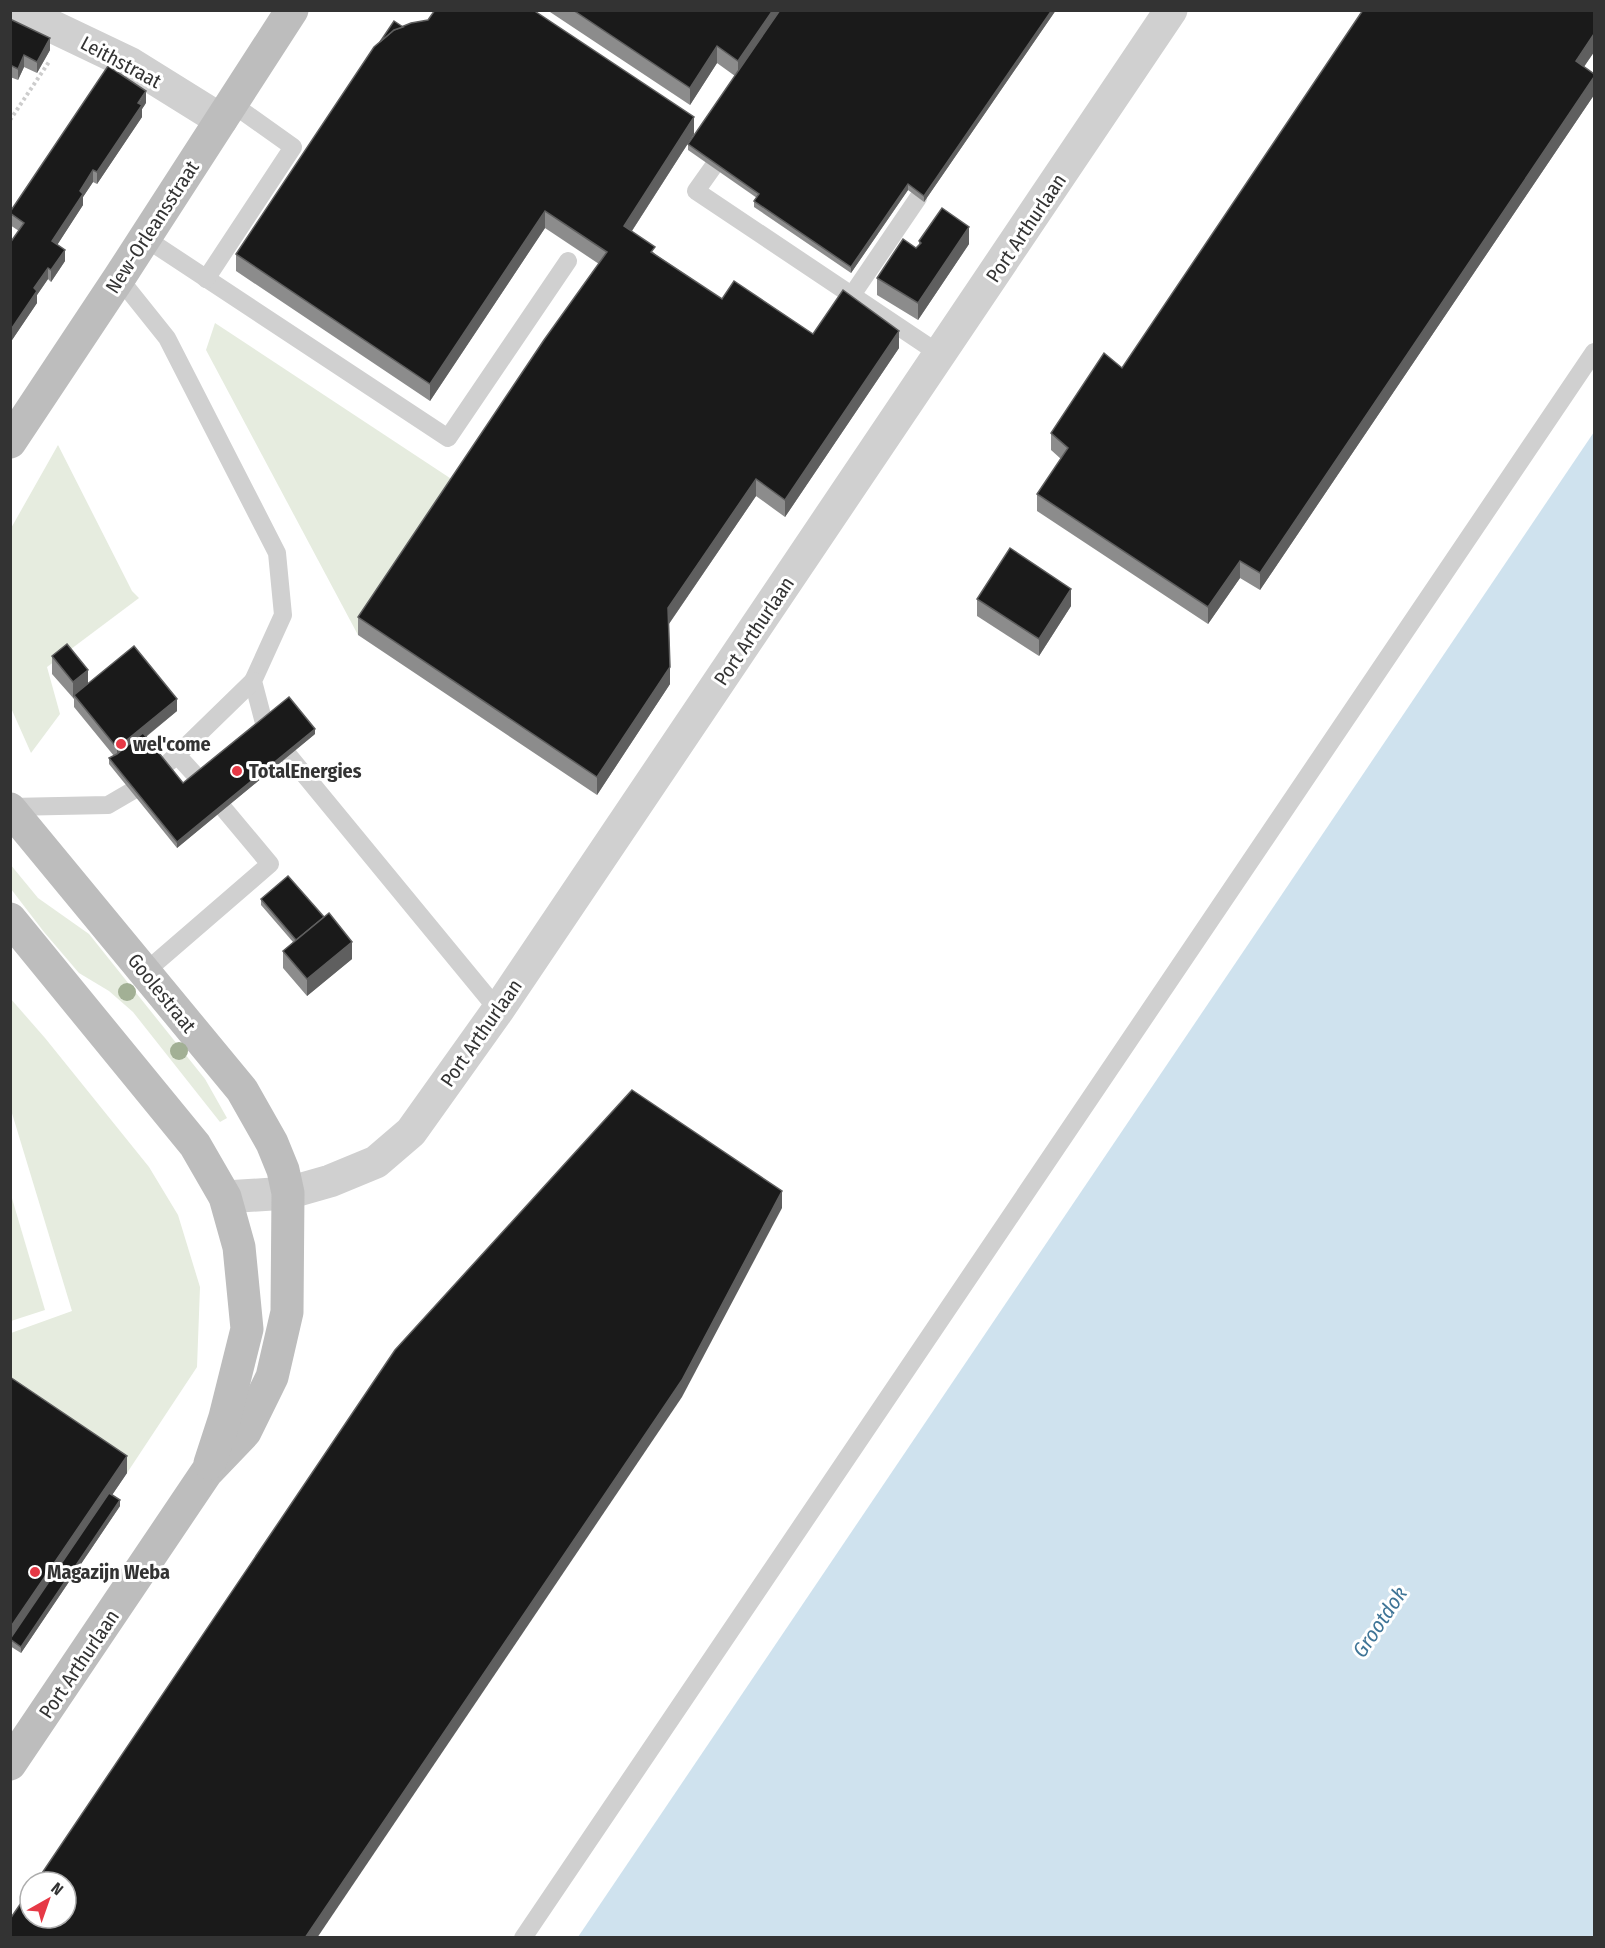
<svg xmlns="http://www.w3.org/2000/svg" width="1605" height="1948" viewBox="0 0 1605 1948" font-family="'Fira Sans Condensed',sans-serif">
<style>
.green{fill:#e6ecdf}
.water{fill:#cfe2ee}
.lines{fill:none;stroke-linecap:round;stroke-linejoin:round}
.path{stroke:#cdcdcd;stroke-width:4;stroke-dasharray:3 3;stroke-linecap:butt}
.lane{stroke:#d0d0d0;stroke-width:18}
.street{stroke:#d0d0d0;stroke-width:33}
.secondary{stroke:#bdbdbd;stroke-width:33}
.tree{fill:#a2b095}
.wall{fill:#8c8c8c}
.shaded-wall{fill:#5f5f5f}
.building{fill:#1a1a1a;stroke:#5f5f5f;stroke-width:1.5}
.poi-dot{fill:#e63946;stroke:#fff;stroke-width:2}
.labels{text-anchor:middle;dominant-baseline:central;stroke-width:6;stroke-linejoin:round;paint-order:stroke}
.street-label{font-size:20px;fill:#333;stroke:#fff}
.poi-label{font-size:20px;font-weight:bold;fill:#333;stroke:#fff;text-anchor:start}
.water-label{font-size:21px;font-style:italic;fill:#3f7597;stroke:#fff}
</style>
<rect width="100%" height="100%" fill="#fff"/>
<g class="green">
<path d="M215,323L459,484L358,635L206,350Z"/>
<path d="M58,445L132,591L139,598L47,667L60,714L31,753L11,708L10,530Z"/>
<path d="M10,864L38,898L89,934L205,1079L227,1118L220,1122L133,1012L109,991L79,973L44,932L11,889Z"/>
<path d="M10,998L45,1038L149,1167L178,1215L200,1287L197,1367L127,1473L11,1395V1333L72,1311L11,1110Z"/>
<path d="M11,1195L45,1310L11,1321H10Z"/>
</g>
<path class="water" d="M1594,432V1937H578Z"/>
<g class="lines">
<path class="path" d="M10,120L49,62"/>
<g class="lane">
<path d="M713,167L696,191L941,355"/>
<path d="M145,238L448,438L568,261"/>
<path d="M119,278L167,338L277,553L283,615L253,681L264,723"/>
<path d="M206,279L293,147L231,103"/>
<path d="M852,295L918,198"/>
<path d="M177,755L253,681"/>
<path d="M289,756L498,1010"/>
<path d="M169,762L177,755L197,777"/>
<path d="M10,807L108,805L132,791"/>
<path d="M145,972L270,864L224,809"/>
<path d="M523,1938L1594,352"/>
</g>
<g class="street">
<path d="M18,10L131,64L221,120"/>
<path d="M225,1197L288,1193L330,1181L376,1162L411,1132L498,1010L1171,10"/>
</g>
<g class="secondary">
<path d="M10,442L119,278L292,10"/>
<path d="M10,809L242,1090L272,1143L283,1170L288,1193L287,1312L272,1377L245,1432L206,1473L10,1764"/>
<path d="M10,919L195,1145L225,1197L239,1247L247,1329L225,1417L210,1463"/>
</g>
</g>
<g class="tree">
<circle cx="127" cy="992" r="9"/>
<circle cx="179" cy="1051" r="9"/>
</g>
<g class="wall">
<path d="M547,10H1056L924,202L908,190L851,273L754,207V201L757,198L688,150V144L735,76L717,63L690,105Z"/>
<path d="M10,19L50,50L37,73L24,67L18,80L10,77Z"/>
<path d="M403,27L694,134L632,231L655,254L722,299L813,334L899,348L785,517L756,496L669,624L670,684L597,795L358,635V617L599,264L545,228L430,401L236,271V254Z"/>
<path d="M1594,52L1584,67L1594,74V95L1260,590L1240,578L1208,624L1037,511V494L1061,459L1051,450V433L1122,368Z"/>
<path d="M146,103L142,109V117L97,184L93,182L83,197V205L57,245L65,261L51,282L48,279L37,295V303L10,343V243L19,231L10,225V212Z"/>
<path d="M919,241L969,244L918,320L877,295V278L916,248L919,245Z"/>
<path d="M977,599L1071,606L1039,656L977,616Z"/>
<path d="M52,656L88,683L177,711L146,737L183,783L315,734L177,848L109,764V758L114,756L74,707V699L52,674Z"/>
<path d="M261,899L352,959L307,996L283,968V951L293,942L261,905Z"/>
<path d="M10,1377L127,1473L112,1495L120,1506L21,1653L10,1646Z"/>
</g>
<g class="shaded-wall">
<path d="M773,10H784L738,78V61Z"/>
<path d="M1052,10H1056L924,202V196Z"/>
<path d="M1594,34V52L1576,78V61Z"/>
<path d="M50,38V50L37,73V62Z"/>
<path d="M717,46V63L690,105V88Z"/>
<path d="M24,55V67L18,80V69Z"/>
<path d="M1594,77V95L1260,590V573Z"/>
<path d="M146,91V103L142,109V117L97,184V172Z"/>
<path d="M694,117V134L624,243V226Z"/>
<path d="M93,170V182L83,197V205L52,253V241L80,191Z"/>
<path d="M908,184V190L851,273V267Z"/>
<path d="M545,211V228L430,401V384Z"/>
<path d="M969,227V244L918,320V303Z"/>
<path d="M65,250V261L51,282V270Z"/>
<path d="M48,268V279L37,295V303L10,343V331L34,288Z"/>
<path d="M899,331V348L785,517V500Z"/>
<path d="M756,479V496L668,625V608Z"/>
<path d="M1240,561V578L1208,624V607Z"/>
<path d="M1071,589V606L1039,656V639Z"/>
<path d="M670,667V684L597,795V777Z"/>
<path d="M88,670V687L74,695L73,699V682Z"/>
<path d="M177,699V711L117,760V748Z"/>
<path d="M315,729V734L177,848V842Z"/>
<path d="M352,942V959L307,996V979Z"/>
<path d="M782,1191V1208L682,1397L317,1938H305Z"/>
<path d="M127,1456V1473L13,1641L10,1640V1628Z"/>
<path d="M120,1500V1506L21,1653V1647Z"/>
</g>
<g class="building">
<path d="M435,10H533L694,117L624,226L655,247L651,252L722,299L734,281L813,334L843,290L899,331L785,500L756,479L668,608L670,667L597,777L358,617L544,340L607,252L545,211L430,384L236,254L374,47L394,30L411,23L428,20Z"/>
<path d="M573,10H773L738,61L717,46L690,88Z"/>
<path d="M780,10H1052L924,196L908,184L851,267L754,201L759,194L688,144Z"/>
<path d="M1363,10H1594V34L1576,61L1594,74V77L1260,573L1240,561L1208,607L1037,494L1068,448L1051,433L1104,353L1122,368Z"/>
<path d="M10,19L50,38L37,62L24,55L18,69L10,65Z"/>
<path d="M394,21L403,27L394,30L380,42Z"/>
<path d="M108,66L146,91L138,103L142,105L97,172L93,170L80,191L83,194L52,241L65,250L51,270L48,268L34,288L37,291L10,331V243L24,223L10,213V212Z"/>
<path d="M942,208L969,227L918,303L877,278L903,239L916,248L921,243L919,241Z"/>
<path d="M1010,548L1071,589L1039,639L977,599Z"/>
<path d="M67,644L88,670L73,682L52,656Z"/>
<path d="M134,646L177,699L117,748L74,695Z"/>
<path d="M289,697L315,729L177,842L109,758L117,754L143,733L183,783Z"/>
<path d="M288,876L324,917L296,940L261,899Z"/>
<path d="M329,913L352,942L307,979L283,951Z"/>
<path d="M632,1090L782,1191L682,1380L305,1938H10V1919L30,1890V1918H66V1882H36L395,1350Z"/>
<path d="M10,1377L127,1456L10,1628Z"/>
<path d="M109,1493L120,1500L21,1647L10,1639Z"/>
</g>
<g class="poi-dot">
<circle cx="121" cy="744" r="6"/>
<circle cx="237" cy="771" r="6"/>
<circle cx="35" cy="1572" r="6"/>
</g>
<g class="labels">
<g class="street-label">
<text transform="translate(121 62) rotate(28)">Leithstraat</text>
<text transform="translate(152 227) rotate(-57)">New-Orleansstraat</text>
<text transform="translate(1026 228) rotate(-56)">Port Arthurlaan</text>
<text transform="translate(754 631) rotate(-56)">Port Arthurlaan</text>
<text transform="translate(162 993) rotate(51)">Goolestraat</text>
<text transform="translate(481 1033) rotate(-55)">Port Arthurlaan</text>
<text transform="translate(79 1664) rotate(-56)">Port Arthurlaan</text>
</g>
<g class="poi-label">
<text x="133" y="744">wel'come</text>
<text x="249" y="771">TotalEnergies</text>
<text x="47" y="1572">Magazijn Weba</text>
</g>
<g class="water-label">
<text transform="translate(1380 1622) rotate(-56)">Grootdok</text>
</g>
</g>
<rect width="1605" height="1948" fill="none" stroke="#333333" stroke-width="24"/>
<g transform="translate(48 1900) rotate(40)"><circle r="28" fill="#ffffff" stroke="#adadad" stroke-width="1.5"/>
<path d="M0-4.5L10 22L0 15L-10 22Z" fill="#e63946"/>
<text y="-9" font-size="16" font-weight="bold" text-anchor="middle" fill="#333333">N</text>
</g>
</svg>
